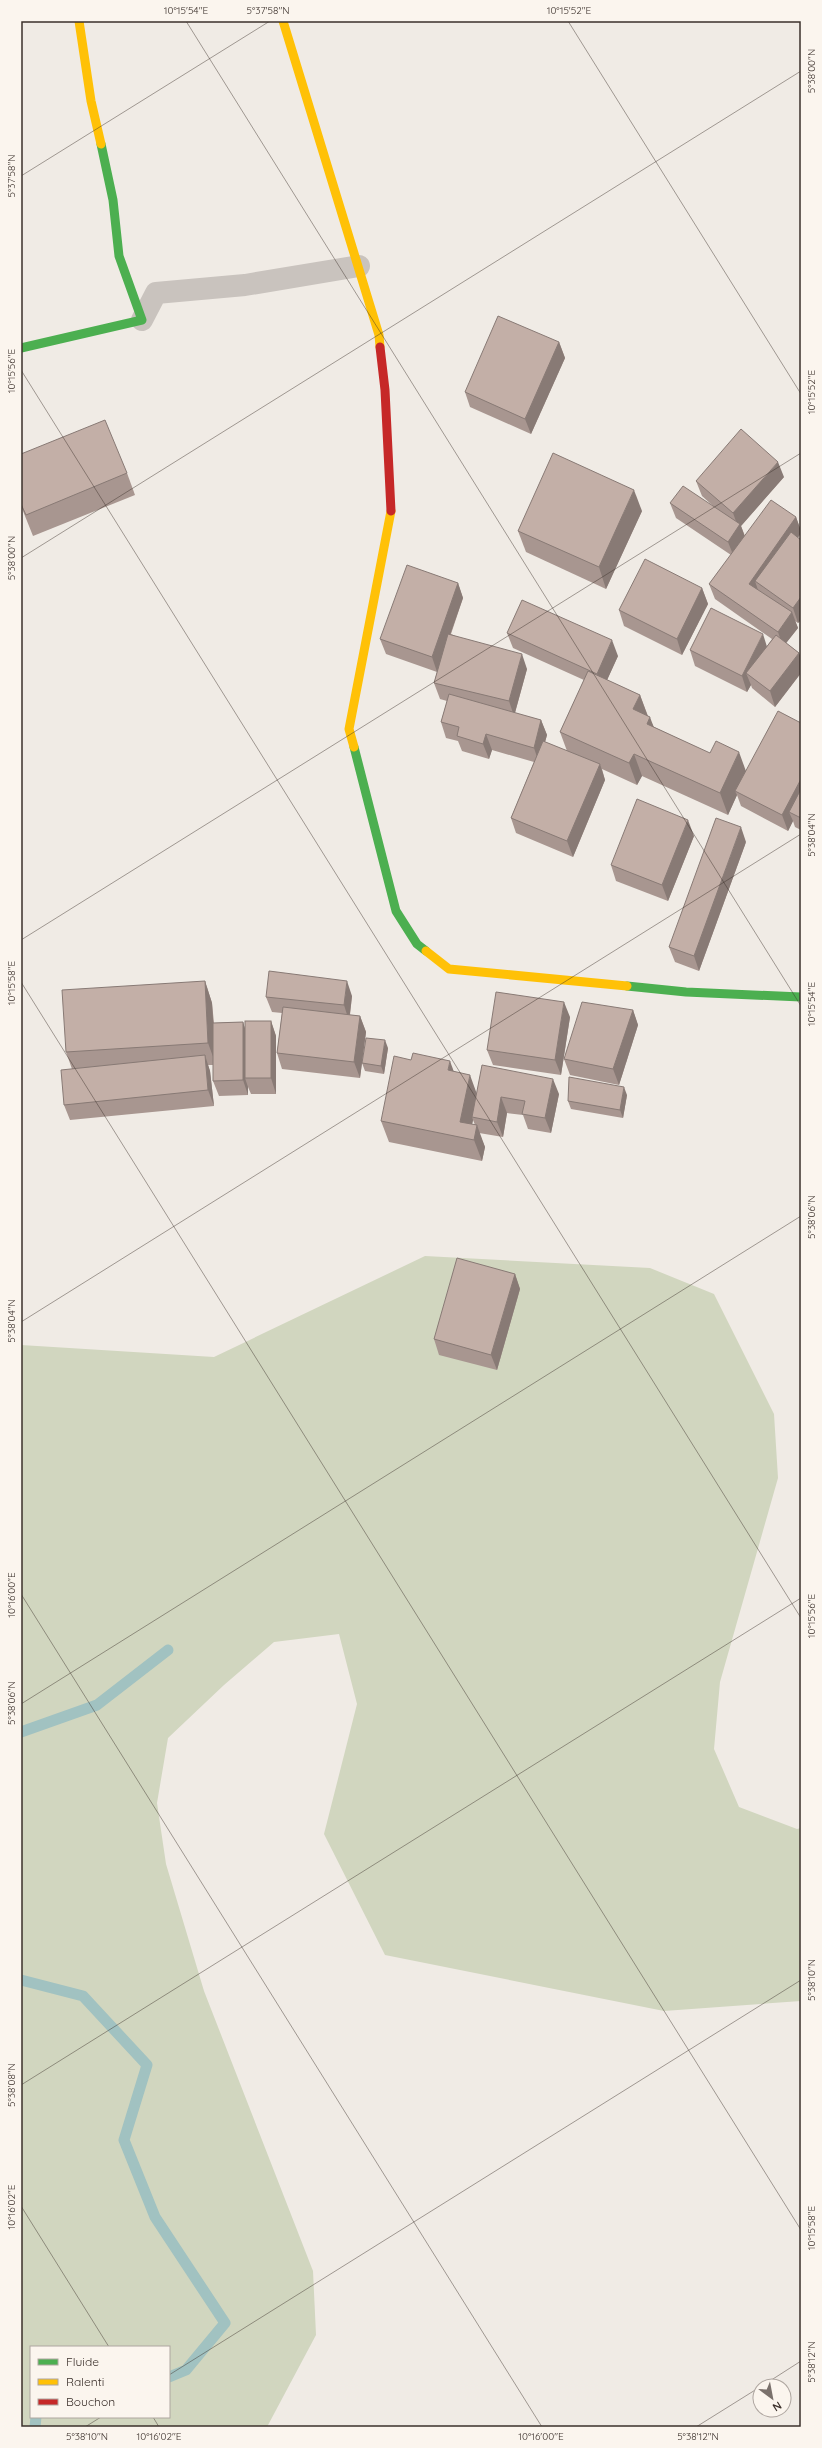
<svg xmlns="http://www.w3.org/2000/svg" width="822" height="2448" viewBox="0 0 822 2448" font-family="Quicksand,sans-serif">
<style>
.green{fill:#d1d6bf;fill-rule:evenodd}
.lines{fill:none;stroke-linecap:round;stroke-linejoin:round}
.stream{stroke:#a1c2c1;stroke-width:11}
.street{stroke:#c9c3be;stroke-width:22}
.fast{stroke:#4caf50;stroke-width:9}
.slow{stroke:#ffc107;stroke-width:9}
.jam{stroke:#c62828;stroke-width:9}
.wall{fill:#a89690;fill-rule:evenodd}
.shaded-wall{fill:#887a75}
.building{fill:#c3afa7;stroke:#887a75}
.ticks{fill:none;stroke:#3b302b;stroke-width:1;stroke-opacity:0.45}
.neatline{fill:none;stroke:#3b302b;stroke-width:1.5}
.ticks-label{font-size:10px;text-anchor:middle;fill:#3b302b}
</style>
<rect width="100%" height="100%" fill="#f0ebe5"/>
<path class="green" d="M425,1256L650,1268L714,1294L774,1414L778,1478L720,1682L714,1749L739,1807L797,1829L801,1828V2001L664,2011L385,1955L324,1834L357,1704L339,1634L274,1642L224,1685L168,1738L157,1803L166,1864L204,1991L313,2271L316,2335L267,2427H21V1345L214,1357ZM31,2347H169V2417H31Z"/>
<g class="lines">
<g class="stream">
<path d="M21,1732L97,1705L168,1650"/>
<path d="M21,1980L83,1996L147,2065L124,2140L155,2217L225,2323L186,2370L169,2377"/>
<path d="M35,2427L36,2417"/>
</g>
<path class="street" d="M142,320L156,293L245,285L359,266"/>
<g class="fast">
<path d="M21,348L142,320L119,256L113,200L101,144"/>
<path d="M354,747L396,911L417,944L426,951"/>
<path d="M627,986L686,992L801,997"/>
</g>
<g class="slow">
<path d="M79,21L91,101L101,144"/>
<path d="M283,21L379,335L380,347"/>
<path d="M354,747L349,729L391,511"/>
<path d="M426,951L449,969L627,986"/>
</g>
<path class="jam" d="M380,347L385,390L391,511"/>
</g>
<g class="wall">
<path d="M559,342L565,358L531,434L470,407L465,392Z"/>
<path d="M21,454L127,473L135,495L33,536L21,506Z"/>
<path d="M784,477L741,526L745,536L796,517L801,531V533L798,538L801,540V620L798,623L795,621L798,628L786,643L799,653L801,658V673L775,707L752,688L751,685L747,692L695,666L690,650L767,646L772,639L715,599L709,584L731,555L676,518L670,503L713,506L702,496L696,481Z"/>
<path d="M642,511L606,589L526,552L518,531Z"/>
<path d="M458,583L463,598L451,634L527,669L515,713L541,720L547,735L545,742L567,751L560,732L584,680L513,648L507,633L618,656L607,680L640,695L648,716L654,727L746,771L801,723V830L795,827L793,821L788,831L741,806L737,795L728,815L642,776L637,785L602,769L605,780L573,857L516,833L511,818L534,762L492,750L489,759L462,751L458,741L446,738L441,722L447,701L440,699L434,683L437,672L386,654L380,639Z"/>
<path d="M702,588L708,604L682,655L624,626L619,610Z"/>
<path d="M694,836L668,901L616,881L611,865Z"/>
<path d="M746,842L699,971L675,962L669,947Z"/>
<path d="M205,981L212,1003L214,1023L243,1022L245,1029L271,1021L276,1036V1094H251L248,1087V1095L219,1096L213,1081V1065H208L210,1071L214,1106L70,1120L64,1105L72,1069L66,1052Z"/>
<path d="M352,996L350,1015L360,1016L366,1032L360,1078L282,1069L277,1053L282,1013L272,1012L266,997Z"/>
<path d="M633,1010L638,1025L619,1085L570,1075L564,1059Z"/>
<path d="M570,1017L561,1075L493,1065L487,1050Z"/>
<path d="M388,1048L384,1074L365,1071L362,1063Z"/>
<path d="M454,1071L476,1093L559,1094L551,1133L528,1129L523,1115L507,1113L503,1137L479,1133L485,1147L482,1161L389,1142L381,1121ZM473,1120L475,1125L472,1124Z"/>
<path d="M627,1095L623,1118L571,1109L568,1101Z"/>
<path d="M515,1274L520,1289L497,1370L439,1355L434,1339Z"/>
</g>
<g class="shaded-wall">
<path d="M559,342L565,358L531,434L525,419Z"/>
<path d="M778,462L784,477L741,526L746,540L734,557L728,542L738,527L733,513Z"/>
<path d="M634,490L642,511L606,589L599,567Z"/>
<path d="M796,517L801,531V533L763,587L755,581L759,593L749,584Z"/>
<path d="M458,583L463,598L437,672L432,657Z"/>
<path d="M702,588L708,604L682,655L677,639Z"/>
<path d="M801,597V620L798,623L793,608Z"/>
<path d="M792,612L798,628L783,647L778,632Z"/>
<path d="M763,634L768,650L746,673L751,685L747,692L742,676Z"/>
<path d="M612,640L618,656L603,689L597,674Z"/>
<path d="M799,653L801,658V673L775,707L770,691Z"/>
<path d="M522,654L527,669L514,716L509,701Z"/>
<path d="M640,695L648,717L633,709Z"/>
<path d="M650,717L658,739L647,724Z"/>
<path d="M541,720L547,735L539,763L534,748Z"/>
<path d="M486,734L492,750L489,759L483,744Z"/>
<path d="M739,752L747,774L735,791L737,795L728,815L720,793Z"/>
<path d="M634,754L642,776L637,785L629,763Z"/>
<path d="M600,764L605,780L573,857L567,841Z"/>
<path d="M801,779V806L789,812L793,821L788,831L782,815Z"/>
<path d="M688,820L694,836L668,901L662,885Z"/>
<path d="M741,827L746,842L699,971L694,956Z"/>
<path d="M205,981L212,1003L216,1065L208,1043Z"/>
<path d="M347,981L352,996L349,1021L344,1005Z"/>
<path d="M564,1002L570,1017L561,1075L555,1060Z"/>
<path d="M633,1010L638,1025L619,1085L613,1069Z"/>
<path d="M360,1016L366,1032L360,1078L354,1062Z"/>
<path d="M271,1021L276,1036V1094L271,1078Z"/>
<path d="M243,1022L248,1038L245,1078L248,1087V1095L243,1080Z"/>
<path d="M385,1040L388,1048L384,1074L381,1066Z"/>
<path d="M205,1055L210,1071L214,1106L208,1090Z"/>
<path d="M450,1061L458,1083L448,1070Z"/>
<path d="M470,1075L478,1097L472,1117L473,1120L469,1139L460,1122Z"/>
<path d="M553,1079L559,1094L551,1133L545,1118Z"/>
<path d="M624,1087L627,1095L623,1118L620,1110Z"/>
<path d="M501,1097L507,1113L503,1137L497,1122Z"/>
<path d="M477,1125L485,1147L482,1161L474,1140Z"/>
<path d="M515,1274L520,1289L497,1370L491,1355Z"/>
</g>
<g class="building">
<path d="M498,316L559,342L525,419L465,392Z"/>
<path d="M105,420L127,473L26,515L21,504V454Z"/>
<path d="M741,429L778,462L733,513L696,481Z"/>
<path d="M553,453L634,490L599,567L518,531Z"/>
<path d="M683,486L740,524L728,542L670,503Z"/>
<path d="M771,500L796,517L749,584L792,612L778,632L709,584Z"/>
<path d="M791,532L801,540V597L793,608L755,581Z"/>
<path d="M645,559L702,588L677,639L619,610Z"/>
<path d="M407,565L458,583L432,657L380,639Z"/>
<path d="M522,600L612,640L597,674L507,633Z"/>
<path d="M711,608L763,634L742,676L690,650Z"/>
<path d="M448,634L522,654L509,701L434,683Z"/>
<path d="M776,635L799,653L770,691L746,673Z"/>
<path d="M588,671L640,695L633,709L650,717L647,724L710,753L716,741L739,752L720,793L634,754L629,763L560,732Z"/>
<path d="M449,694L541,720L534,748L486,734L483,744L457,736L459,727L441,722Z"/>
<path d="M778,711L801,723V779L782,815L735,791Z"/>
<path d="M543,741L600,764L567,841L511,818Z"/>
<path d="M801,789V818L789,812Z"/>
<path d="M637,799L688,820L662,885L611,865Z"/>
<path d="M716,818L741,827L694,956L669,947Z"/>
<path d="M269,971L347,981L344,1005L266,997Z"/>
<path d="M205,981L208,1043L66,1052L62,990Z"/>
<path d="M496,992L564,1002L555,1060L487,1050Z"/>
<path d="M582,1002L633,1010L613,1069L564,1059Z"/>
<path d="M283,1007L360,1016L354,1062L277,1053Z"/>
<rect x="245" y="1021" width="26" height="57"/>
<path d="M243,1022V1080L213,1081V1023Z"/>
<path d="M366,1038L385,1040L381,1066L362,1063Z"/>
<path d="M413,1053L450,1061L448,1070L470,1075L460,1122L477,1125L474,1140L381,1121L394,1056L411,1060Z"/>
<path d="M205,1055L208,1090L64,1105L61,1070Z"/>
<path d="M482,1065L553,1079L545,1118L522,1114L525,1101L501,1097L497,1122L472,1117Z"/>
<path d="M569,1077L624,1087L620,1110L568,1101Z"/>
<path d="M457,1258L515,1274L491,1355L434,1339Z"/>
</g>
<path class="ticks" d="M186,21L801,1006M568,21L801,394M21,176L270,21M21,370L801,1618M21,558L801,71M21,940L801,453M21,982L801,2230M21,1322L801,834M21,1594L542,2427M21,1704L801,1216M21,2085L801,1598M21,2206L109,2347M169,2375L801,1980M762,2386L801,2361M153,2417L159,2427M85,2427L101,2417M696,2427L760,2387"/>
<rect width="822" height="2448" fill="none" stroke="#fbf5ee" stroke-width="44"/>
<rect x="30" y="2346" width="140" height="72" fill="#fbf5ee" stroke="#aea6a0"/>
<rect x="38" y="2359" width="20" height="6" fill="#4caf50" stroke="#aea6a0"/>
<text x="66" y="2366" font-size="12" fill="#3b302b">Fluide</text>
<rect x="38" y="2379" width="20" height="6" fill="#ffc107" stroke="#aea6a0"/>
<text x="66" y="2386" font-size="12" fill="#3b302b">Ralenti</text>
<rect x="38" y="2399" width="20" height="6" fill="#c62828" stroke="#aea6a0"/>
<text x="66" y="2406" font-size="12" fill="#3b302b">Bouchon</text>
<g transform="translate(772 2398) rotate(148)"><circle r="19" fill="#fbf5ee" stroke="#aea6a0"/>
<path d="M0-3L7 15L0 10L-7 15Z" fill="#7a716c"/>
<text y="-6" font-size="11" font-weight="bold" text-anchor="middle" fill="#3b302b">N</text>
</g>
<rect x="22" y="22" width="778" height="2404" class="neatline"/>
<g class="ticks-label">
<text x="186" y="14">10°15'54"E</text>
<text x="268" y="14">5°37'58"N</text>
<text x="569" y="14">10°15'52"E</text>
<text transform="translate(811 71) rotate(-90)" y="4">5°38'00"N</text>
<text transform="translate(11 176) rotate(-90)" y="4">5°37'58"N</text>
<text transform="translate(11 371) rotate(-90)" y="4">10°15'56"E</text>
<text transform="translate(811 392) rotate(-90)" y="4">10°15'52"E</text>
<text transform="translate(11 558) rotate(-90)" y="4">5°38'00"N</text>
<text transform="translate(811 835) rotate(-90)" y="4">5°38'04"N</text>
<text transform="translate(11 983) rotate(-90)" y="4">10°15'58"E</text>
<text transform="translate(811 1004) rotate(-90)" y="4">10°15'54"E</text>
<text transform="translate(811 1217) rotate(-90)" y="4">5°38'06"N</text>
<text transform="translate(11 1321) rotate(-90)" y="4">5°38'04"N</text>
<text transform="translate(11 1595) rotate(-90)" y="4">10°16'00"E</text>
<text transform="translate(811 1616) rotate(-90)" y="4">10°15'56"E</text>
<text transform="translate(11 1703) rotate(-90)" y="4">5°38'06"N</text>
<text transform="translate(811 1980) rotate(-90)" y="4">5°38'10"N</text>
<text transform="translate(11 2085) rotate(-90)" y="4">5°38'08"N</text>
<text transform="translate(11 2207) rotate(-90)" y="4">10°16'02"E</text>
<text transform="translate(811 2228) rotate(-90)" y="4">10°15'58"E</text>
<text transform="translate(811 2362) rotate(-90)" y="4">5°38'12"N</text>
<text x="87" y="2440">5°38'10"N</text>
<text x="159" y="2440">10°16'02"E</text>
<text x="541" y="2440">10°16'00"E</text>
<text x="698" y="2440">5°38'12"N</text>
</g>
</svg>
